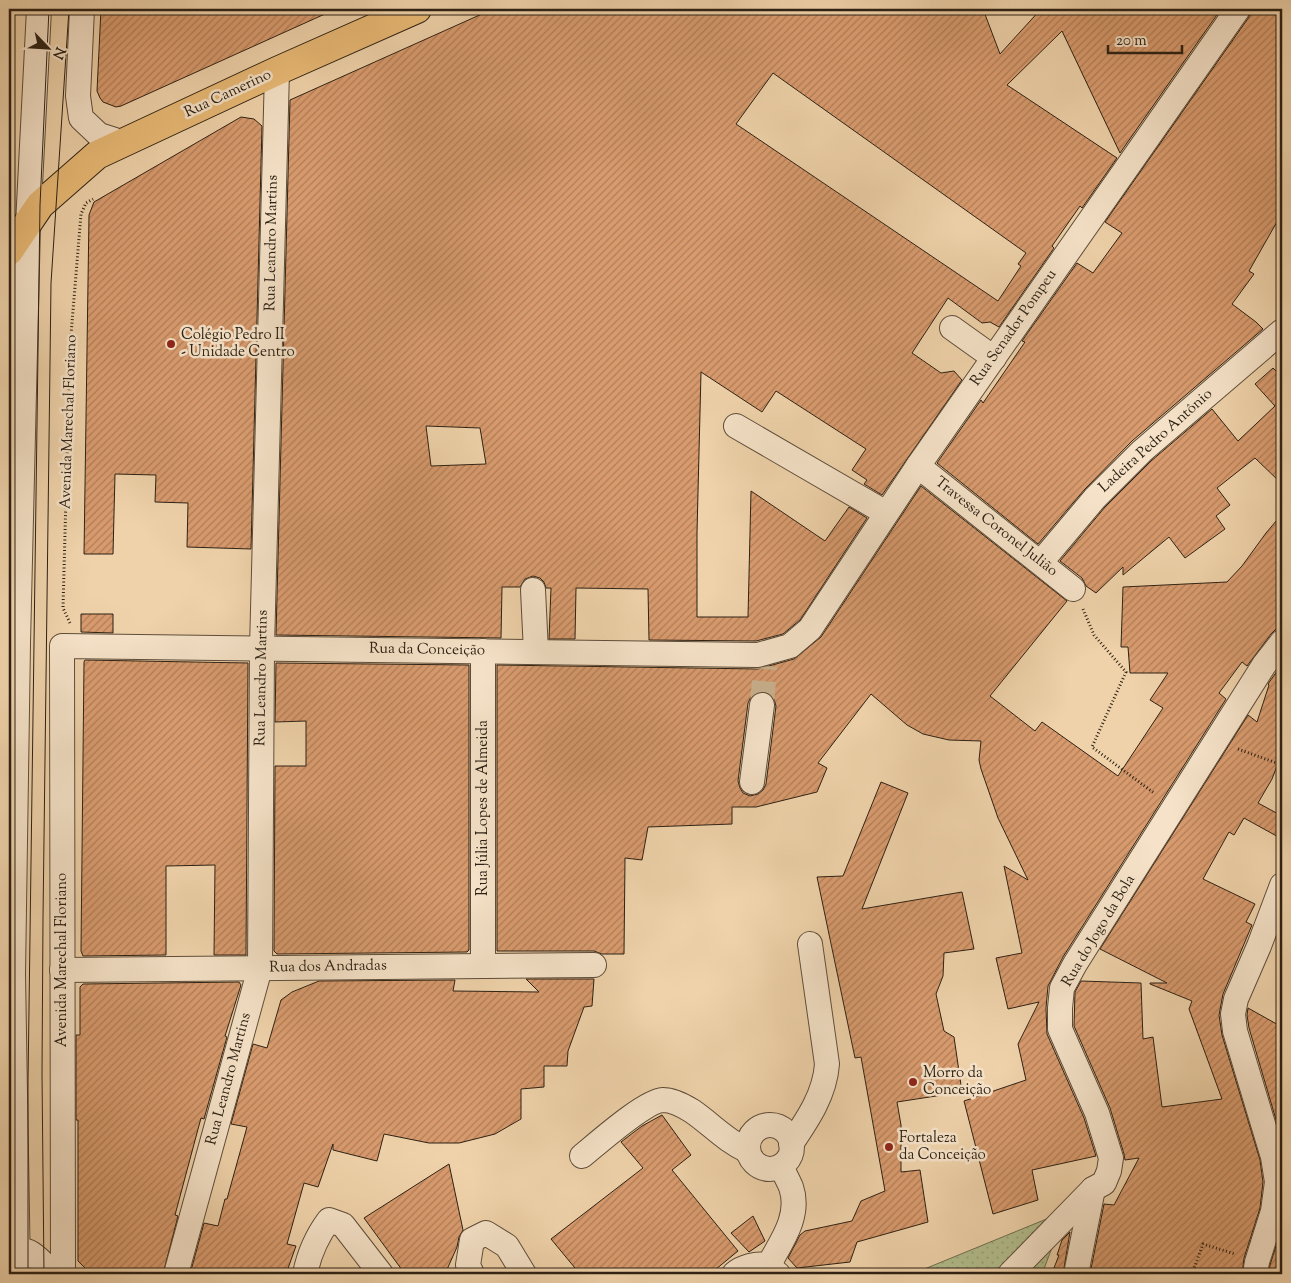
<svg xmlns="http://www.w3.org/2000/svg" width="1291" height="1283" viewBox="0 0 1291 1283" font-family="'Sorts Mill Goudy',serif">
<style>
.park{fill:url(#park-dots);stroke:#706f50}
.building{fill:url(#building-hatch);stroke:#2d2114;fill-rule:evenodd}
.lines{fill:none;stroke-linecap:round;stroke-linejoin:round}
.minor-tunnel{stroke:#c8af8c;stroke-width:24;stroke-dasharray:24 12;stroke-linecap:butt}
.minor-casing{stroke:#5e4d3a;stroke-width:26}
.major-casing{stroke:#2d2114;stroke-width:30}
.path{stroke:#2d2114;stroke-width:3;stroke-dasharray:1 2.5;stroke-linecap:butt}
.minor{stroke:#f5e2c8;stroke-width:24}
.major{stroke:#e8b975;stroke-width:28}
.tram{stroke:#2d2114;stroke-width:1}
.poi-dot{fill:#8f2418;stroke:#f5e2c8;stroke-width:2}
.labels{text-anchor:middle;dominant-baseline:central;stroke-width:5;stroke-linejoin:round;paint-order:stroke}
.street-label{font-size:15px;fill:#2d2114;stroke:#f5e2c8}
.poi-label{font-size:15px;fill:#2d2114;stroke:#f5e2c8;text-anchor:start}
</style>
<defs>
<pattern id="park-dots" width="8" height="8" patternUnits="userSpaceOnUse" patternTransform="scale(1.25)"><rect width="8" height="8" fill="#b2bd8d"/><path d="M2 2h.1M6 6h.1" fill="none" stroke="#99a279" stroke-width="1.8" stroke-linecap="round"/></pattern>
<pattern id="building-hatch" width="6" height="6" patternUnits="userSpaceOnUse" patternTransform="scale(1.25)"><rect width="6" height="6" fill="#d99b6e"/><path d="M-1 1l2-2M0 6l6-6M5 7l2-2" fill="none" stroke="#b07e59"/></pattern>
</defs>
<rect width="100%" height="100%" fill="#efd2aa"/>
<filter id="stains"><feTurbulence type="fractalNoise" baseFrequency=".004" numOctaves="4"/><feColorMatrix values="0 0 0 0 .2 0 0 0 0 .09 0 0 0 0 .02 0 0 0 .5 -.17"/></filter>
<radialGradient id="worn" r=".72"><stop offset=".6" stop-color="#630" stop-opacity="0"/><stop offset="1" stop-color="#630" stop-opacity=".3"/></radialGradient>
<path class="park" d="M1066,1211L1042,1274H927L922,1270Z"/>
<g class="building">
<path d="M101,9H336L121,106L116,107L103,102L100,98L97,91Z"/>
<path d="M493,9H983L1000,54L1041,9H1221L1120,153L1062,31L1007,85L1117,158L1082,208L1080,206L1052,246L1054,248L999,327L990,322L982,323L948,298L912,353L941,373L954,371L962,380L882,495L864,484L867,480L852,470L866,449L776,391L762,412L701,372L697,533V617H748L751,491L825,541L849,507L867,518L800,620L783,634L756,641L649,640L648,589L576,588L575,639H549L551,588H546L544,582L540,578L533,576L525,579L520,587H502L501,638L276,635L290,100ZM773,73L1026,253L1018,264L1021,266L998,301L736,124ZM426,426L480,428L486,464L431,466Z"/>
<path d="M1252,9H1282V213L1249,271L1254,274L1232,304L1256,322L1263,329L1132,441L1085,489L1038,544L937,463L981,400L983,403L1025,342L1022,341L1077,263L1093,273L1122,233L1105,222L1249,17Z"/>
<path d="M241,117L254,119L262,126L251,549L187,547L188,503L155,502L156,475L115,474L113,554H84L89,215L94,202Z"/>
<path d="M1273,368L1282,377V484L1255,458L1217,488L1230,505L1216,516L1225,529L1185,558L1169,537L1123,575V567L1096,593L1086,586L1082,578L1060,561L1105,507L1151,461L1212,409L1238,441L1275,406L1255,384Z"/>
<path d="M921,486L1067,601L990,696L1035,731L1042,722L1118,776L1163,708L1150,700L1168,673H1130L1128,647H1121L1123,587L1227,582L1242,566L1266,533L1282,514V629H1276L1271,634L1247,666L1242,662L1219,693L1226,699L1063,957L1048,986L1046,1008L1047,1034L1084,1118L1096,1156L1032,1170L1038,1200L993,1214L964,1101L1026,1080L1018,1044L1039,1002L1008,1009L996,958L1022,953L1004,866L1028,880L998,818L981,769L979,760L981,741L949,740L923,734L907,725L871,694L818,763L827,768L817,792L756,807H732V824L648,827L642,860L625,858L624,954H602L594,951H497V665L758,669L794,659L821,637ZM764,691L771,694L774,699L776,706L766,784L763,790L758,794L750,796L743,793L740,788L738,781L748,703L751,697L756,693Z"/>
<path d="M81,614H113V633L81,632Z"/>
<path d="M85,660L248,663L246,955H214L215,865L166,866V955L83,956L81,951L84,662Z"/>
<path d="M276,663L469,665V950L467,952L277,954L274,951L275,766H306V721L275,722Z"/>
<path d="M1282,664V753L1272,779L1258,803L1282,816V839L1244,818L1234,835L1229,832L1203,879L1255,904L1246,922L1252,925L1223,994L1219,1015L1222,1035L1260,1160L1263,1182L1260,1208L1244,1258L1242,1274H1090L1104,1204L1114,1205L1139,1158L1125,1160L1124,1154L1110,1108L1074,1026L1075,992L1081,981L1141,983L1143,1039L1153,1037L1162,1107L1222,1099L1189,1009L1192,1001L1150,984V983H1167L1100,949L1248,715L1257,722L1269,685L1268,684Z"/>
<path d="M881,782L908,793L862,909L962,892L974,949L944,953L943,976L936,994L944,1031L954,1037L962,1092L897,1102L901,1125V1172L920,1170L928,1222L857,1242L850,1262L797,1268L788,1258L800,1235L805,1231L852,1221L861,1201L885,1191L861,1057L855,1058L817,877L843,876Z"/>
<path d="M526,979H594L592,1006L584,1007L568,1051L567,1066H544V1087L521,1089V1119L495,1134L459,1143H429L384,1134L377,1161L333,1150V1144L318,1187L304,1183L287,1244L296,1246L286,1274H190L204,1223L218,1226L225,1199H227L247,1127L231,1124L253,1044L267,1048L281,1000L292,992L319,981L455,980L453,991L539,992Z"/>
<path d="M239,982L241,985L225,1036L227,1037L204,1119L201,1118L175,1215L178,1216L163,1274H91L78,1261V1120H76V1035H80V987L83,984Z"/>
<path d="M1248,1008L1282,1027V1140L1249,1028L1247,1015Z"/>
<path d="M662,1115L691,1155L672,1170L738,1251L710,1274H580L551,1239L643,1168L621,1142L642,1126Z"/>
<path d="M449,1164L463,1230L459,1237L457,1247L445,1274H405L364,1218Z"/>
<path d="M753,1216L765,1241L749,1252L731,1233Z"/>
<path d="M1282,1227V1274H1274L1269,1272L1270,1265Z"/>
<path d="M1070,1232L1063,1274H1056L1058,1269L1054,1268L1059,1255H1057L1062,1240Z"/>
</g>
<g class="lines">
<path class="minor-tunnel" d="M762,705L765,666"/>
<g class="minor-casing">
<g id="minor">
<path d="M82,9L78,96L81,118L99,135L124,143"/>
<path d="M952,328L994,358"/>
<path d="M736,426L886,513"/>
<path d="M918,466L1073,589"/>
<path d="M1041,562L1095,498L1142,451L1282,331"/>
<path d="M533,590L536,652"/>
<path d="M752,782L762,705"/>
<path d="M483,965V651"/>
<path d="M62,970L594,965"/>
<circle cx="770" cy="1147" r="22"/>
<path d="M791,1144C808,1119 825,1094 827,1064L810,944"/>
<path d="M582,1156C598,1143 645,1101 663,1100C673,1100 684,1106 692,1111C711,1124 726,1141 748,1151"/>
<path d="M9,1249C31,1247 39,1259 53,1274"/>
<path d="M768,1266C781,1242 801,1216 791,1187C788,1180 784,1173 781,1166"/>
<path d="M18,1274L13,974L18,643L28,224L39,9"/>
<path d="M63,1274L62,646L758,655L790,646L810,629L918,466L1238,9"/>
<path d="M176,1274L260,968L262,648L277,71"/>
<path d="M305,1274C309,1254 317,1236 329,1220L343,1225L381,1274"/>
<path d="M472,1274L468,1265L472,1240L486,1233L507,1246L524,1274"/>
<path d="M734,1274C742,1267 758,1262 768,1266C772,1268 775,1272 778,1274"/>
<path d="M1010,1274L1093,1189L1104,1183L1109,1171L1111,1158L1097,1113L1060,1029V1008L1062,988L1075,964L1264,665L1282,642"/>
<path d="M1076,1274L1093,1189"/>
<path d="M1255,1274L1257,1262L1273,1211L1277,1182L1273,1157L1235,1031L1233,1014L1236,999L1259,946L1282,885"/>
</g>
</g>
<g class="major-casing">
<path id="major" d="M9,251L40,205L97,155L277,71L417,9"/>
</g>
<g class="path">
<path d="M1083,609L1094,635L1126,672L1092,747L1154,793"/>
<path d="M70,623L63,608L70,347L81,214L86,203L93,199"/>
<path d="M1238,749L1282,765"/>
<path d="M1192,1274L1203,1244L1235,1254"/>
</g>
<use href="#minor" class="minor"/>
<use href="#major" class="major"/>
<g class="tram">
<path d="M28,1274V1082L40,205L49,9"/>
<path d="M44,1274L42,1074L43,918L51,283L69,9"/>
</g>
</g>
<g class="poi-dot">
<circle cx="171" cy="344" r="5"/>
<circle cx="913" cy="1082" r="5"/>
<circle cx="889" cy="1147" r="5"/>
</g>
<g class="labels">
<g class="street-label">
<text transform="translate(228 94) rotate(-25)">Rua Camerino</text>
<text transform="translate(272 243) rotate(-89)">Rua Leandro Martins</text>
<text transform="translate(1014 328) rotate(-55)">Rua Senador Pompeu</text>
<text transform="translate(69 422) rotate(-88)">Avenida Marechal Floriano</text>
<text transform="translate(1156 441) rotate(-42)">Ladeira Pedro Antônio</text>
<text transform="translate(996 527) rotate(38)">Travessa Coronel Julião</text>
<text transform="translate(427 650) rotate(1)">Rua da Conceição</text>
<text transform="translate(262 678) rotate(-89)">Rua Leandro Martins</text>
<text transform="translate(483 808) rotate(-90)">Rua Júlia Lopes de Almeida</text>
<text transform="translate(1099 931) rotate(-59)">Rua do Jogo da Bola</text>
<text transform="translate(62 960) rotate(-90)">Avenida Marechal Floriano</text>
<text transform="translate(328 967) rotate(-1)">Rua dos Andradas</text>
<text transform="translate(229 1079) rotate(-75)">Rua Leandro Martins</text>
</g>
<g class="poi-label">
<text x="181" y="335">Colégio Pedro II<tspan x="181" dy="17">- Unidade Centro</tspan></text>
<text x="923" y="1073">Morro da<tspan x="923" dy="17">Conceição</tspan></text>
<text x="899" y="1138">Fortaleza<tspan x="899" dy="17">da Conceição</tspan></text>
</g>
</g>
<rect width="1291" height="1283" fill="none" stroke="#efd2aa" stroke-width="30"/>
<rect x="10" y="10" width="1271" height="1263" fill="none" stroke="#2d2114" stroke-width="2.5"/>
<rect x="15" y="15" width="1261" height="1253" fill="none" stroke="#2d2114"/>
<g transform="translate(48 48) rotate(115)" stroke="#f5e2c8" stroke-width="4" paint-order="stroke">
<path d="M0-4L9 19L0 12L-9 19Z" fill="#2d2114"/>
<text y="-8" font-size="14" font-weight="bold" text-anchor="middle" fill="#2d2114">N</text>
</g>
<path d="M1108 45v8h74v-8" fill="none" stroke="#2d2114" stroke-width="2.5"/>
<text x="1116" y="45" font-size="15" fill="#2d2114" stroke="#f5e2c8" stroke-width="4" paint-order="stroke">20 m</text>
<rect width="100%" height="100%" filter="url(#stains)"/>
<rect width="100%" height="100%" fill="url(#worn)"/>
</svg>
